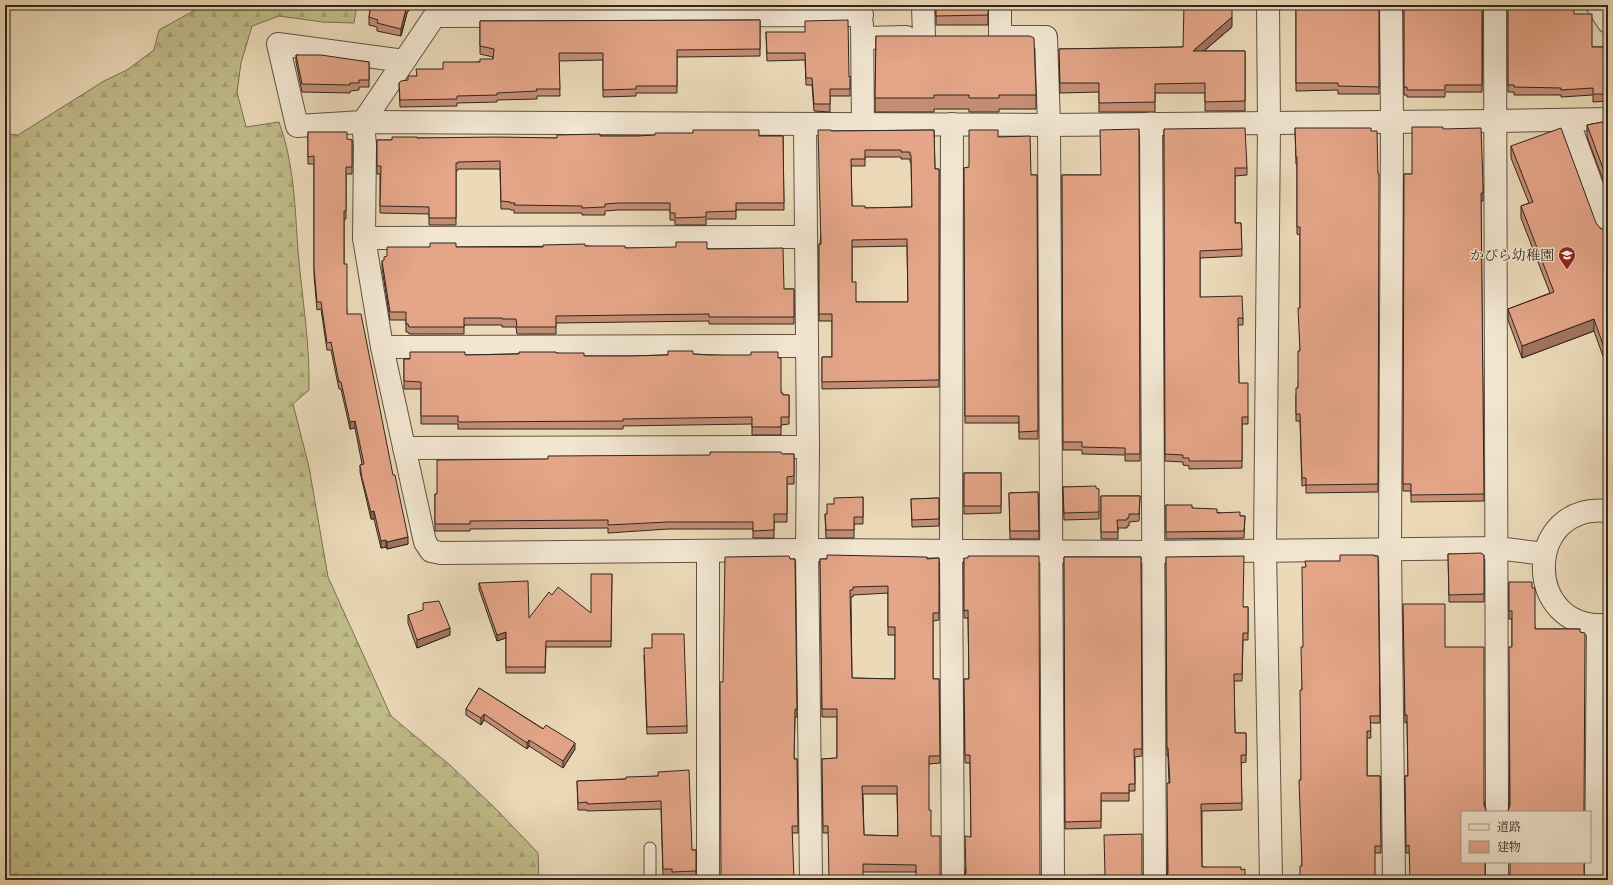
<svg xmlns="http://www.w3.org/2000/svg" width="1613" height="885" viewBox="0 0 1613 885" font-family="Alegreya,'Noto Serif JP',serif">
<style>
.forest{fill:url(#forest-firs);stroke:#787052}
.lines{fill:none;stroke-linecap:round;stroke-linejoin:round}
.service-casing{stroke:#605243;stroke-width:13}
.minor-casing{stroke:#605243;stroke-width:24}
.tertiary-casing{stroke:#605243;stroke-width:24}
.service{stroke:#f2e6d1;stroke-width:11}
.minor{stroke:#f2e6d1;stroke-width:22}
.tertiary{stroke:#f2e6d1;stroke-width:22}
.wall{fill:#c48e75;stroke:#31251c;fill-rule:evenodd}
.shaded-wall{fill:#a0745f;stroke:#31251c}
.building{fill:#e4a588;stroke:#31251c;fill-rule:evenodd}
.labels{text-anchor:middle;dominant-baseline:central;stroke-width:3;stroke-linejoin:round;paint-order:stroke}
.poi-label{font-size:14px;fill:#31251c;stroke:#f2e6d1;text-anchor:end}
</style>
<defs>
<pattern id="forest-firs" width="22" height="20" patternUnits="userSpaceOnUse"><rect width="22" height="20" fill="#c0bc89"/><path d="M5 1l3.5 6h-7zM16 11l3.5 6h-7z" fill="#a5a176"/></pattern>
</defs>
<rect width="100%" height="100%" fill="#ebd9b8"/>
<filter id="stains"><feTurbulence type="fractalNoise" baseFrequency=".005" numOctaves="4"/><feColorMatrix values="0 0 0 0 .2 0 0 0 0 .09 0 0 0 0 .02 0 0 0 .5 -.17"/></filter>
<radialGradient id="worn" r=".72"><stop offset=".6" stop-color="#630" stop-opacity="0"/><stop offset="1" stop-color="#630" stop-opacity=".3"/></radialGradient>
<path class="forest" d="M201,5H357L354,23L323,22L279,16L252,26L241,63L237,92L246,127L279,122C294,163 295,207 298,251C302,297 310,343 309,390L293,404L309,467L328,577L391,716L451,766L496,809L538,853L539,880H5V134L18,135L104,81L127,70L154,50L159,30L197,9Z"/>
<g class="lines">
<g class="service-casing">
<path id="service" d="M650,848V880"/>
</g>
<g class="minor-casing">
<g id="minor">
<path d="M442,5L363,122L365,145L364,238L382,347L425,542L431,551L441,553L807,550L1154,552L1497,548L1544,554"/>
<path d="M923,5L924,37"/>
<path d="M1391,5L1392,121L1390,549L1394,880"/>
<path d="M1495,5L1497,812"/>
<path d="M1597,5L1608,22"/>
<path d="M436,16L862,15"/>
<path d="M862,24L863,125"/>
<path d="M1000,37V5"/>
<path d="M1003,37H1046L1049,125L1053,880"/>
<path d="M863,38L906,37"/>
<path d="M404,61L278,44L297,126L363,122L1049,125L1495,121L1608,119"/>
<path d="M1568,120L1608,230"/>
<path d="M1151,123L1155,880"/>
<path d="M805,124L808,447L807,550L811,880"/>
<path d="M952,124L951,551L953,880"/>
<path d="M364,238L806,237"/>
<path d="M382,347L807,346"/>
<path d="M404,448L808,447"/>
<path d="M1608,511C1524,501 1521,632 1608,625"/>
<path d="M1497,862V880"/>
<path d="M708,880V551"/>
<path d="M1596,880L1598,625"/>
</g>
</g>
<g class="tertiary-casing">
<path id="tertiary" d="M1268,5L1269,124L1265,549L1271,880"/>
</g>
<use href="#service" class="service"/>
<use href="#minor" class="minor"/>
<use href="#tertiary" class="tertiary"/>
</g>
<g class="wall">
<path d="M371,5H412L407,13L401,36L377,31V27L369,25V17Z"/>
<rect x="936" y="5" width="52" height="20"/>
<path d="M1296,5H1379V94H1338V90L1296,91Z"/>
<path d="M1404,5H1483L1482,92H1445V97H1407V95H1404Z"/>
<path d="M1508,5L1574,14L1592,47H1608V101L1593,102V95L1561,97V95H1514V92H1508Z"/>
<path d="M760,20V56L677,57V93H636V96L603,97V60L559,61L560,96H537V99L497,100V102L457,103V106L400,107L399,83L408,80L416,76L443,69L493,59V57L480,54V21Z"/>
<path d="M1232,27L1204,51H1245V111H1205V93H1155V112H1099V92L1060,93L1059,49L1183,47Z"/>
<path d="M766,32L849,77L850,76V96H830V112L814,111L812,85H806L805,60L767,61Z"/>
<path d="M876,36L1036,95V109H999V112H969V109H934V112H875Z"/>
<path d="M296,55L369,62V87H359V90L350,91V93L302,92L296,62Z"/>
<path d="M1608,121V193L1587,137V125Z"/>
<path d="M1295,128L1378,174V492L1306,493V485L1302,486L1300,421H1296V395L1298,388L1300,351V235L1297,234V164H1296Z"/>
<path d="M1139,129L1140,461H1125V455L1082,454V450H1063L1062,175H1101Z"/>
<path d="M1164,129L1247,168V175L1235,176V223H1241L1242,256L1200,258V297L1243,318V325H1238L1239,383L1248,417V424H1242V468L1189,469V466L1183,465V462L1165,461Z"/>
<path d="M1443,129L1483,184V201H1481L1484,501L1411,502V491H1403L1404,174H1412Z"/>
<path d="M934,130L935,169H939V387L822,389V357H832V321H819V244H820L831,131ZM865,157H901V159H910V162H911L912,207L865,208L852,206L851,166H865ZM907,246L908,302H856L852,282V247Z"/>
<path d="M308,132L352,140V174H346V219H344V264L347,314L408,544L387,549L386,547L381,548L374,519H371L360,472V465L362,464L355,428L350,429L341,389H339L331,350H327L321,309L317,310L314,275V164H308Z"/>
<path d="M600,136H783L784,210H736V219H706V225H675V220H670V210H618L605,211V215H582V213H514V210H510V209H501L500,169H458V170L456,171V225H429V214L380,213V174H377V140H392L417,138H557Z"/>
<path d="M998,137L1031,175H1037L1038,439H1019V423H965L964,168L969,167Z"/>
<path d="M1511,146L1600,228L1606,231H1608V370L1594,331L1522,358L1508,320V309L1550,293L1521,218V206L1529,203L1511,158Z"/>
<path d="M585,246L625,248L707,249L784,289H794V324H709V321L556,323V334H517L516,327H502V325H464V334H409L408,332H406V320H390L382,268V261L456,247Z"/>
<path d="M556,353L584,356H631L693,354L778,358L781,393L783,395H789V424L781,425V435H752V424L623,426V429H458V424H421V389H404V359L465,355Z"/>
<path d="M794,454V484H787V522H774V538H753V529H668L608,533V528L470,529V531H435V494H437L548,459Z"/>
<path d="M964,473H1001V513L964,514Z"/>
<path d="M1063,487L1096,488L1099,512V519L1064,520Z"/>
<path d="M1038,492L1039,539H1010L1009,493Z"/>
<path d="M1101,496H1140L1139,521L1129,522V526H1127V528H1118V539H1101Z"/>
<path d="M863,497V524H854V538H826L825,514H827L834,504Z"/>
<path d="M939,498V526L912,527L911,499Z"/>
<path d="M1166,505L1192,508L1240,516H1245L1244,538L1166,539Z"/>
<path d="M1448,554L1484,555V602H1449Z"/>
<path d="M1374,556H1378L1380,723H1370L1371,738H1367V776H1380L1381,853H1375L1302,866L1301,780L1302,690L1306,567Z"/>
<path d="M1064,557H1141L1142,756L1135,757V791H1129V801H1101V828L1065,829Z"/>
<path d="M1166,557L1243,607H1248V640H1243L1242,681H1234L1235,733H1246V762L1241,763L1242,810L1202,811V867L1241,870L1166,878L1167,873L1169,783L1168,756H1167Z"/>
<path d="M939,558V620L933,621V679H939L940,763L929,764L916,872H863L828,833H823L822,759L837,758V717H822L820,559ZM888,593V635H895V679L852,678L851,597H853V595ZM863,794H897L898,836L864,835Z"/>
<path d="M964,558L1040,876L964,878L965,873L971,837L970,763H965L964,679H969L968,618H964Z"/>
<path d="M790,559H795L797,717H795L794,759H797L798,833H792L723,682Z"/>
<path d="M612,574L611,647H546L545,673H506V638L497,641L479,589V583L529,618L552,595L591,613Z"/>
<path d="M1509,582L1532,588L1535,629H1580L1508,811L1509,805L1512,647V619H1509Z"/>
<path d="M1403,604L1445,647L1486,810L1409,853H1406L1405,776H1408L1407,722L1405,723Z"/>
<path d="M408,615L450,635L417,648L408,623Z"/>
<path d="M652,648L687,726V733L647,734L644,655Z"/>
<path d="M479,688L575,749L563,768L529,746L527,749L484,720L481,725L466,715V709Z"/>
<path d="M658,776L692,850H696V879H672V876H663L661,809L587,811V810H578L577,781L626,779Z"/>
</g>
<g class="shaded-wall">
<path d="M407,5H412L407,13L401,36V29Z"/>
<path d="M1232,17V27L1193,60V51Z"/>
<path d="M1594,319V331L1522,358V346Z"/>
<path d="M355,421V428L350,429V422Z"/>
<path d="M374,511V519H371V512Z"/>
<path d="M408,537V544L387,549V542Z"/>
<path d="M386,540V547L381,548V541Z"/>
<path d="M450,628V635L417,648V640Z"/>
<path d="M506,632V638L497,641V635Z"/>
<path d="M484,714V720L481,725V718Z"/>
<path d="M529,740V746L527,749V743Z"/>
<path d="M575,743V749L563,768V761Z"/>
</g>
<g class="building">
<path d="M371,5H407L401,29L377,23L378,20L369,17Z"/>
<path d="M936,5H988V15L936,16Z"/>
<path d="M1184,5H1232V17L1193,51H1245V101L1205,102V83L1155,84V102L1099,103V83H1060L1059,49L1183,47Z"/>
<path d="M1296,5H1379V87L1338,86V83H1296Z"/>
<path d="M1404,5H1482V85H1445V90H1407V87H1404Z"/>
<path d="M1508,5H1574V14H1592V47H1608V94H1593V88L1561,90V88L1514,87V85H1508Z"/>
<path d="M760,20V49L677,50V86H636V89L603,90V53H559L560,89H536L537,91L497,93V95L457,96V99L400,100L399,83L401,81L408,80V76H417L416,69H443V62H480V59H493L494,49L480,46V21Z"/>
<path d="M848,20L849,77L850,76V89H830V104H814L812,78H806L805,53H767L766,32H805V21Z"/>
<path d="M876,36H1030L1034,38L1036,95H999V98H969V95H934V98H875Z"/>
<path d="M296,55H321L369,62V80H359V83H350V85L302,84Z"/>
<path d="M1608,121V182L1587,125Z"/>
<path d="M1412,127H1443V129L1481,128L1483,184V193H1481L1484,494L1411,495V484H1403L1404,174H1412Z"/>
<path d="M1245,128L1247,168H1235V223H1241L1242,249L1200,251V297L1242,296L1243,318H1238L1239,383H1248V417H1242V461H1189V458H1183V455L1165,454L1164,129Z"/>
<path d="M1295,128H1371V131H1377L1378,174H1379L1378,484L1306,485V478H1302L1300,414H1296V388H1298V351H1300L1298,308H1300V227H1297V157H1296Z"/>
<path d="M1561,128L1596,223L1600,228L1606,231H1608V359L1594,319L1522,346L1508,309L1554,292L1521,206L1533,202L1511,146Z"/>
<path d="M1139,129L1140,454H1125V448L1082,447V442H1063L1062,175H1101L1100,130Z"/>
<path d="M693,130H759V136H783L784,203H736V211L706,212V217L675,218V213H670V203H618L605,204V207L582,208V206L514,205L515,203H510V202L501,201L500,161L458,162V163H456V218H429V207L380,206L381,166H377V140H392V137H417V138L496,137L557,138V135L600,134V136H638L655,135V133H693Z"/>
<path d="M818,130H831V131L934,130L935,169H939V380L822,382V357H832V314H819V244H821ZM865,150H901V152H910V155H911L912,207L865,208V206H852L851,159H865ZM907,239L908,302H856V282H852V240Z"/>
<path d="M969,130H998V137L1030,136L1031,175H1037L1038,431L1019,432V416H965L964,168L969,167Z"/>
<path d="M308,132H347V139L352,140V167H346V211H344V264H347V314H361L393,475H395L408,537L387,542L386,540L381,541L374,511L371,512L362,478L360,465L364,464L355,421L350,422L341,382H339L331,342L327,343L321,302H317L314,268V156L308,157Z"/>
<path d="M676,242H707V249L783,248L784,289H794V317H709V314L556,316V327H517L516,319H502V318H464V327H409L408,324H406V312H390L382,261L384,260V257L387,256V247H430V243H456V247H543V245L585,244V246H625V248L676,247Z"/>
<path d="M668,351H693V354L709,355H751V352H778V358H781V393H783V395H789V417H781V427H752V417L623,419V421L458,422V416H421V382L404,381V359H410V352H465V355L519,354V352H556V353H584V356H631L668,355Z"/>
<path d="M710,452H781L782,454H794V476L787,477V514H774V530L753,531V522H668L608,525V520L470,521V524H435V494H437V460L548,459V456L710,455Z"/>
<rect x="964" y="473" width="37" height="33"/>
<path d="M1096,486V488L1099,489V512L1064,513L1063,487Z"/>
<path d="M1038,492L1039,531H1010L1009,493Z"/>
<path d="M1101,496H1140L1139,514H1129V518H1127V520H1117L1118,532H1101Z"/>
<path d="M863,497V517H854V530H826L825,514H827V504H834V498Z"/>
<path d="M939,498V519L912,520L911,499Z"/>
<path d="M1166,505H1192V508L1217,509V513L1240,512V516H1245L1244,531L1166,532Z"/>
<path d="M1481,553L1484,555V594L1449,595L1448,554Z"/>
<path d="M827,555L927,557V559L939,558V613H933V679H939L940,756H929V810H931V836H940V873L942,879L943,880H916V865L863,864V880H829L828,826H823L822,759L837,758V709H822L820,559H827ZM888,586V627H895V679L852,678L850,590H853V587ZM862,786H897L898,836L864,835Z"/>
<path d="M1340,555H1374V556H1378L1380,716H1370L1371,731H1367V776H1380L1381,846H1375V880H1300V866H1302L1299,780H1301L1300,690H1302L1301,647H1303L1302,567H1306L1305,561H1340Z"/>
<path d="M789,556L790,559H795L797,709H795L794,759H797L798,826H792L794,880H721L720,682H723L725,557Z"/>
<path d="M968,556H1039L1040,876H1041L1044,880H963L964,878L966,873L965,836L971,837L970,755H965L964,679H969L968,610L964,611V558H968Z"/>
<path d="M1244,556L1243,607H1248V633H1243L1242,674H1234L1235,733H1246V755H1241L1242,803L1201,804L1202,867H1241V870L1245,869V880H1165L1166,878L1168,873L1167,783H1170L1168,748H1167L1166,557Z"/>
<path d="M1064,557H1141L1142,749H1134L1135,784H1129V793H1101V821L1065,822Z"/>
<path d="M591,574H612L611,641H546L545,667H506V632L497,635L479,583L528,581L529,618L549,592L552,595L558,587L591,613Z"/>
<path d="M1509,582H1532V588H1535V629H1580V632L1585,633L1584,812H1507L1508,811L1510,805L1509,647H1512V611H1509Z"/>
<path d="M439,601L450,628L417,640L408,615L423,610V603Z"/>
<path d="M1403,604H1445V647H1484V805L1486,810L1487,812H1462V862H1485V873L1486,879L1487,880H1410L1409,845L1406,846L1405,776H1408L1407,715H1405Z"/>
<path d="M652,634H684L687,726L647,727L644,648H652Z"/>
<path d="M479,688L543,729L546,725L575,743L563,761L529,740L527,743L484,714L481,718L466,709Z"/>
<path d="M689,770L692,850H696V871L672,872V869H663L661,801L587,804V802L578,803L577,781L626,779V777L658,776V772Z"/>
<path d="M1142,834V873L1144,879L1146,880H1062L1065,876L1105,875L1104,835Z"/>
<path d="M1510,862H1584V872L1585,878L1586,880H1506L1508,878L1510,873Z"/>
</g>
<defs>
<g id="school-pin" transform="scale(0.9)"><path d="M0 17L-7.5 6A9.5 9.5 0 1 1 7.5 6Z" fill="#8f2418" stroke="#f2e6d1"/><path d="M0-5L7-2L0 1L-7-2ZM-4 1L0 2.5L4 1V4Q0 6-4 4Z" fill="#fff"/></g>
</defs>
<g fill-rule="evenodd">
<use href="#school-pin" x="1567" y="255"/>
</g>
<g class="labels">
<g class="poi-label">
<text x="1554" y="255">かぴら幼稚園</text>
</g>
</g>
<rect width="1613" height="885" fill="none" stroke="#ebd9b8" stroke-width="20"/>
<rect x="6" y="6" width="1601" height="873" fill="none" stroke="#31251c" stroke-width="2"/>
<rect x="10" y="10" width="1593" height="865" fill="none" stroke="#31251c"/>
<rect x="1461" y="811" width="130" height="52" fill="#f2e6d1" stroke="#a59989"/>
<rect x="1469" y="824" width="20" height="6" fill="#f2e6d1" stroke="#a59989"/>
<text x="1497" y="831" font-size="12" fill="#31251c">道路</text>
<rect x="1469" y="841" width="20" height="12" fill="#e4a588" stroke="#a59989"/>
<text x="1497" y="851" font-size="12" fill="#31251c">建物</text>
<rect width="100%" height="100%" filter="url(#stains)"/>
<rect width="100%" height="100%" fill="url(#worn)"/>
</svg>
